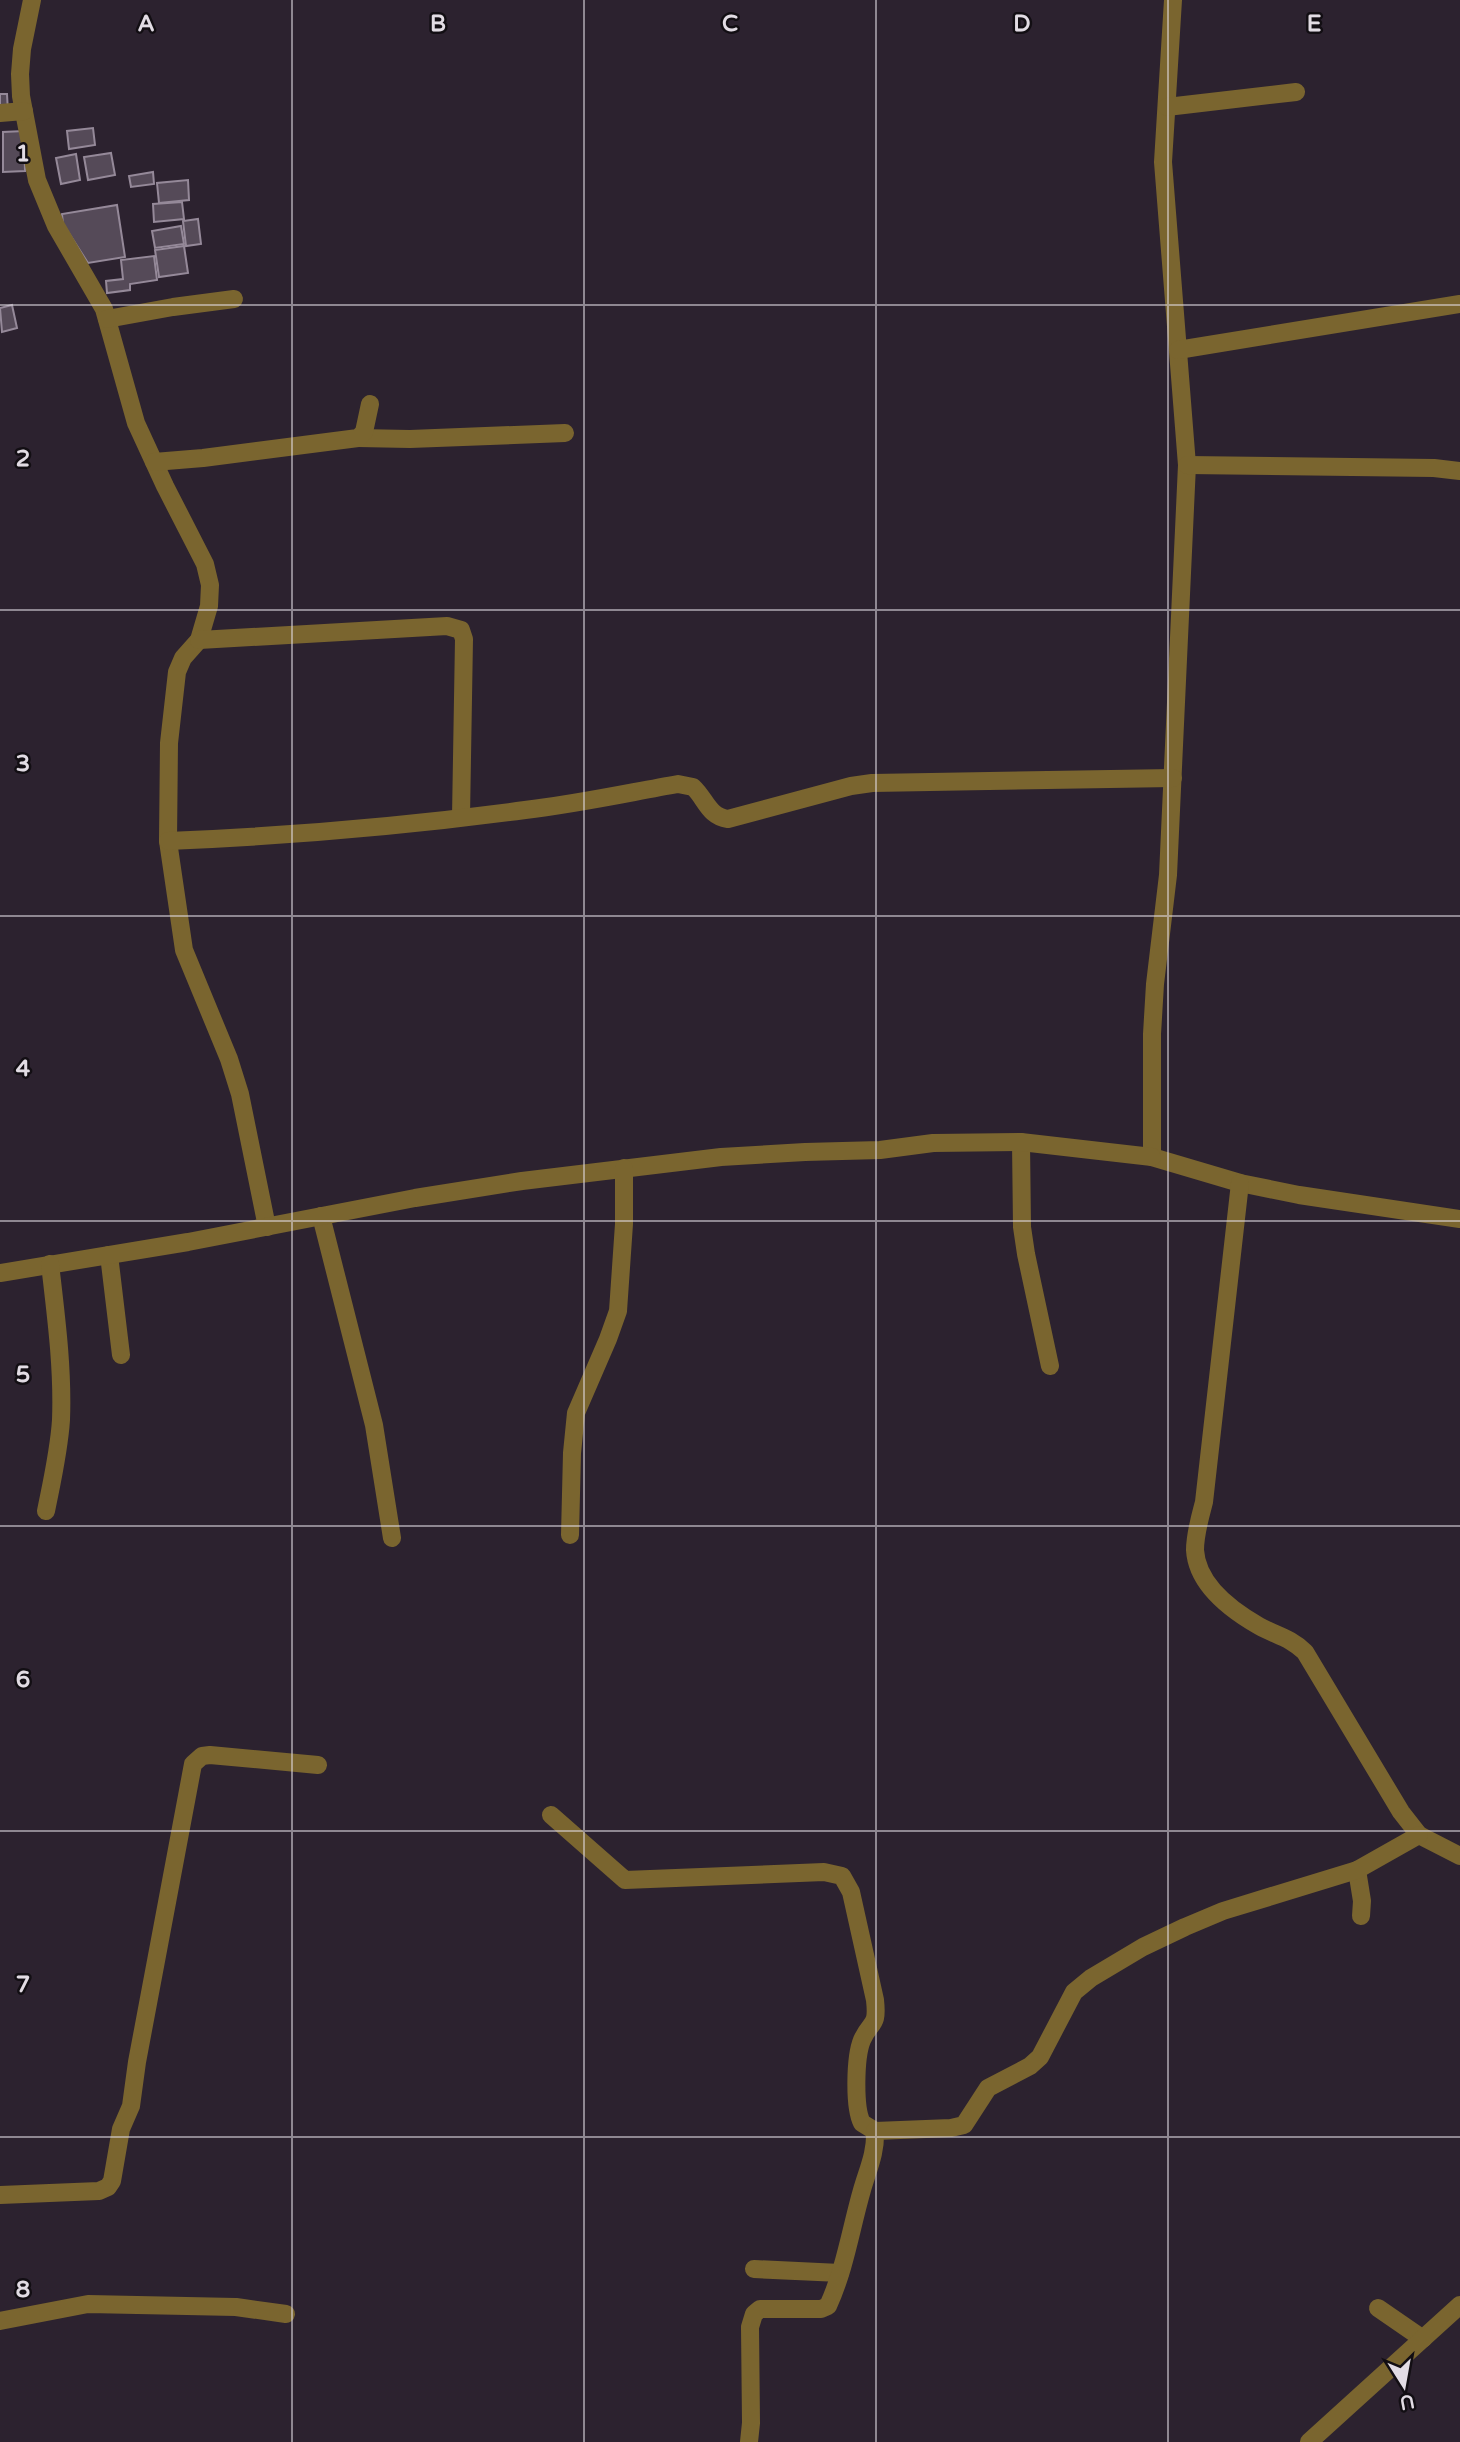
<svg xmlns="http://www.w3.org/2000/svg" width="1460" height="2442" viewBox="0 0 1460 2442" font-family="'Varela Round',sans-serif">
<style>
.building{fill:#554a58;stroke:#958999;stroke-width:2}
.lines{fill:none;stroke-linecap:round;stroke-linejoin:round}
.minor{stroke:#7a652f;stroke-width:18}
.grid{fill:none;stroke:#e2dce4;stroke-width:2;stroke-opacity:0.55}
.grid-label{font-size:23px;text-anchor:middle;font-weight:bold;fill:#e2dce4;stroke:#120e13;stroke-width:5;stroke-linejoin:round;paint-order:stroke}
</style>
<rect width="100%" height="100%" fill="#2c222f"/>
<g class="building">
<path d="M0,94H7L8,112H0Z"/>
<path d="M93,128L95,145L69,149L67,131Z"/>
<path d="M24,131L25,171L3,172V132Z"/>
<path d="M111,153L115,175L88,180L84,157Z"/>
<path d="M76,154L80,180L61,184L56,158Z"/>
<path d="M153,172L154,184L131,187L129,176Z"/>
<path d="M188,180L189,200L159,203L157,183Z"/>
<path d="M182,202L184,219L154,222L153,204Z"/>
<path d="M117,205L125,257L88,263L63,224L62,214Z"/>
<path d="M198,219L201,244L186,246L183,221Z"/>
<path d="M181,226L184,244L155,248L152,231Z"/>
<path d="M184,246L188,273L159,277L155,250Z"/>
<path d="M154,256L157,280L130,284V290L107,293L106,281L123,279L121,260Z"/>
<path d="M12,305L17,328L2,332L0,308Z"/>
</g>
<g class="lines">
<g class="minor">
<path d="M32,0L22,49L20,74L21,96L37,180L56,226L104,309L136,423L165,486L205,564L210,585L209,606L199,640L183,658L177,672L169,743L168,841L184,950L229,1059L240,1094L267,1227"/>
<path d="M1173,0L1163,162L1187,465L1168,875L1155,984L1152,1034V1157L1240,1183L1299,1195L1460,1219"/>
<path d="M1167,107L1296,92"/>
<path d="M0,113L24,111"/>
<path d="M107,319L173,307L234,299"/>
<path d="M1178,350L1460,304"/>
<path d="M358,438L410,439L565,433"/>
<path d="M154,462L203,458L358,438L364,432L370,404"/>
<path d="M1187,465L1434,468L1460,471"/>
<path d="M199,640L447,626L461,630L464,639L461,817"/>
<path d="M168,841C288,836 407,826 525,810C577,804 627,793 678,784L693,787C706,799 708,816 728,819L851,786L872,783L1173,778"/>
<path d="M1021,1142L1022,1227L1026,1254L1050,1366"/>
<path d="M1240,1183L1204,1502C1200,1517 1195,1534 1195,1550C1197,1585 1231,1610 1259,1626C1277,1636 1289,1637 1305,1652L1401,1812L1419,1835L1460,1856"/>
<path d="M321,1216L374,1425L392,1538"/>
<path d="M109,1255L121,1355"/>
<path d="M0,1273L188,1242L415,1198L522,1181L721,1157L805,1152L880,1150L933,1143L1021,1142L1152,1157"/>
<path d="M46,1511C52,1481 59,1451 61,1420C63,1368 56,1316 50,1264"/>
<path d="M570,1535L572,1453L576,1413L608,1339L618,1311L624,1224V1168"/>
<path d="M551,1815L625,1880L824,1872L842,1876L851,1892L875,2000C878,2028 871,2020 862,2040C855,2057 854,2108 862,2123L875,2131"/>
<path d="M1357,1870L1362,1901L1361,1916"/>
<path d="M0,2195L99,2191L108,2187L112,2181L121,2129L131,2106L137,2062L193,1764L202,1756L210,1755L318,1765"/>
<path d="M754,2269L840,2273"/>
<path d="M1378,2308L1423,2339"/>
<path d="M0,2321L88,2304L236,2307L286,2314"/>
<path d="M749,2442L751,2423L750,2327L754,2314L760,2309H821L828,2306C845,2269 851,2228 862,2190C868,2169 876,2153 875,2131L951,2128L964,2125L988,2088L1030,2066L1040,2057L1074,1992L1091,1978L1143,1947L1185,1927L1223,1911L1357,1870L1419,1835"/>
<path d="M1309,2442L1460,2305"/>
</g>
</g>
<path class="grid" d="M292,0V2442M584,0V2442M876,0V2442M1168,0V2442M0,305H1460M0,610H1460M0,916H1460M0,1221H1460M0,1526H1460M0,1831H1460M0,2137H1460"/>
<g class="grid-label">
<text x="146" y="31">A</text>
<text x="438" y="31">B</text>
<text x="730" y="31">C</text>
<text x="1022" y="31">D</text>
<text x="1314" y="31">E</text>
<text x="23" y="161">1</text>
<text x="23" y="466">2</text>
<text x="23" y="771">3</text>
<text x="23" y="1076">4</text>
<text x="23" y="1382">5</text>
<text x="23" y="1687">6</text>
<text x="23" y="1992">7</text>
<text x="23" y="2297">8</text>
</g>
<g transform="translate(1404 2386) rotate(169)" stroke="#120e13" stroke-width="5" paint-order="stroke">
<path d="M0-5L12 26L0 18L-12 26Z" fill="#e2dce4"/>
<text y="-10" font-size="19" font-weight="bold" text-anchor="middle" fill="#e2dce4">U</text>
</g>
</svg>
